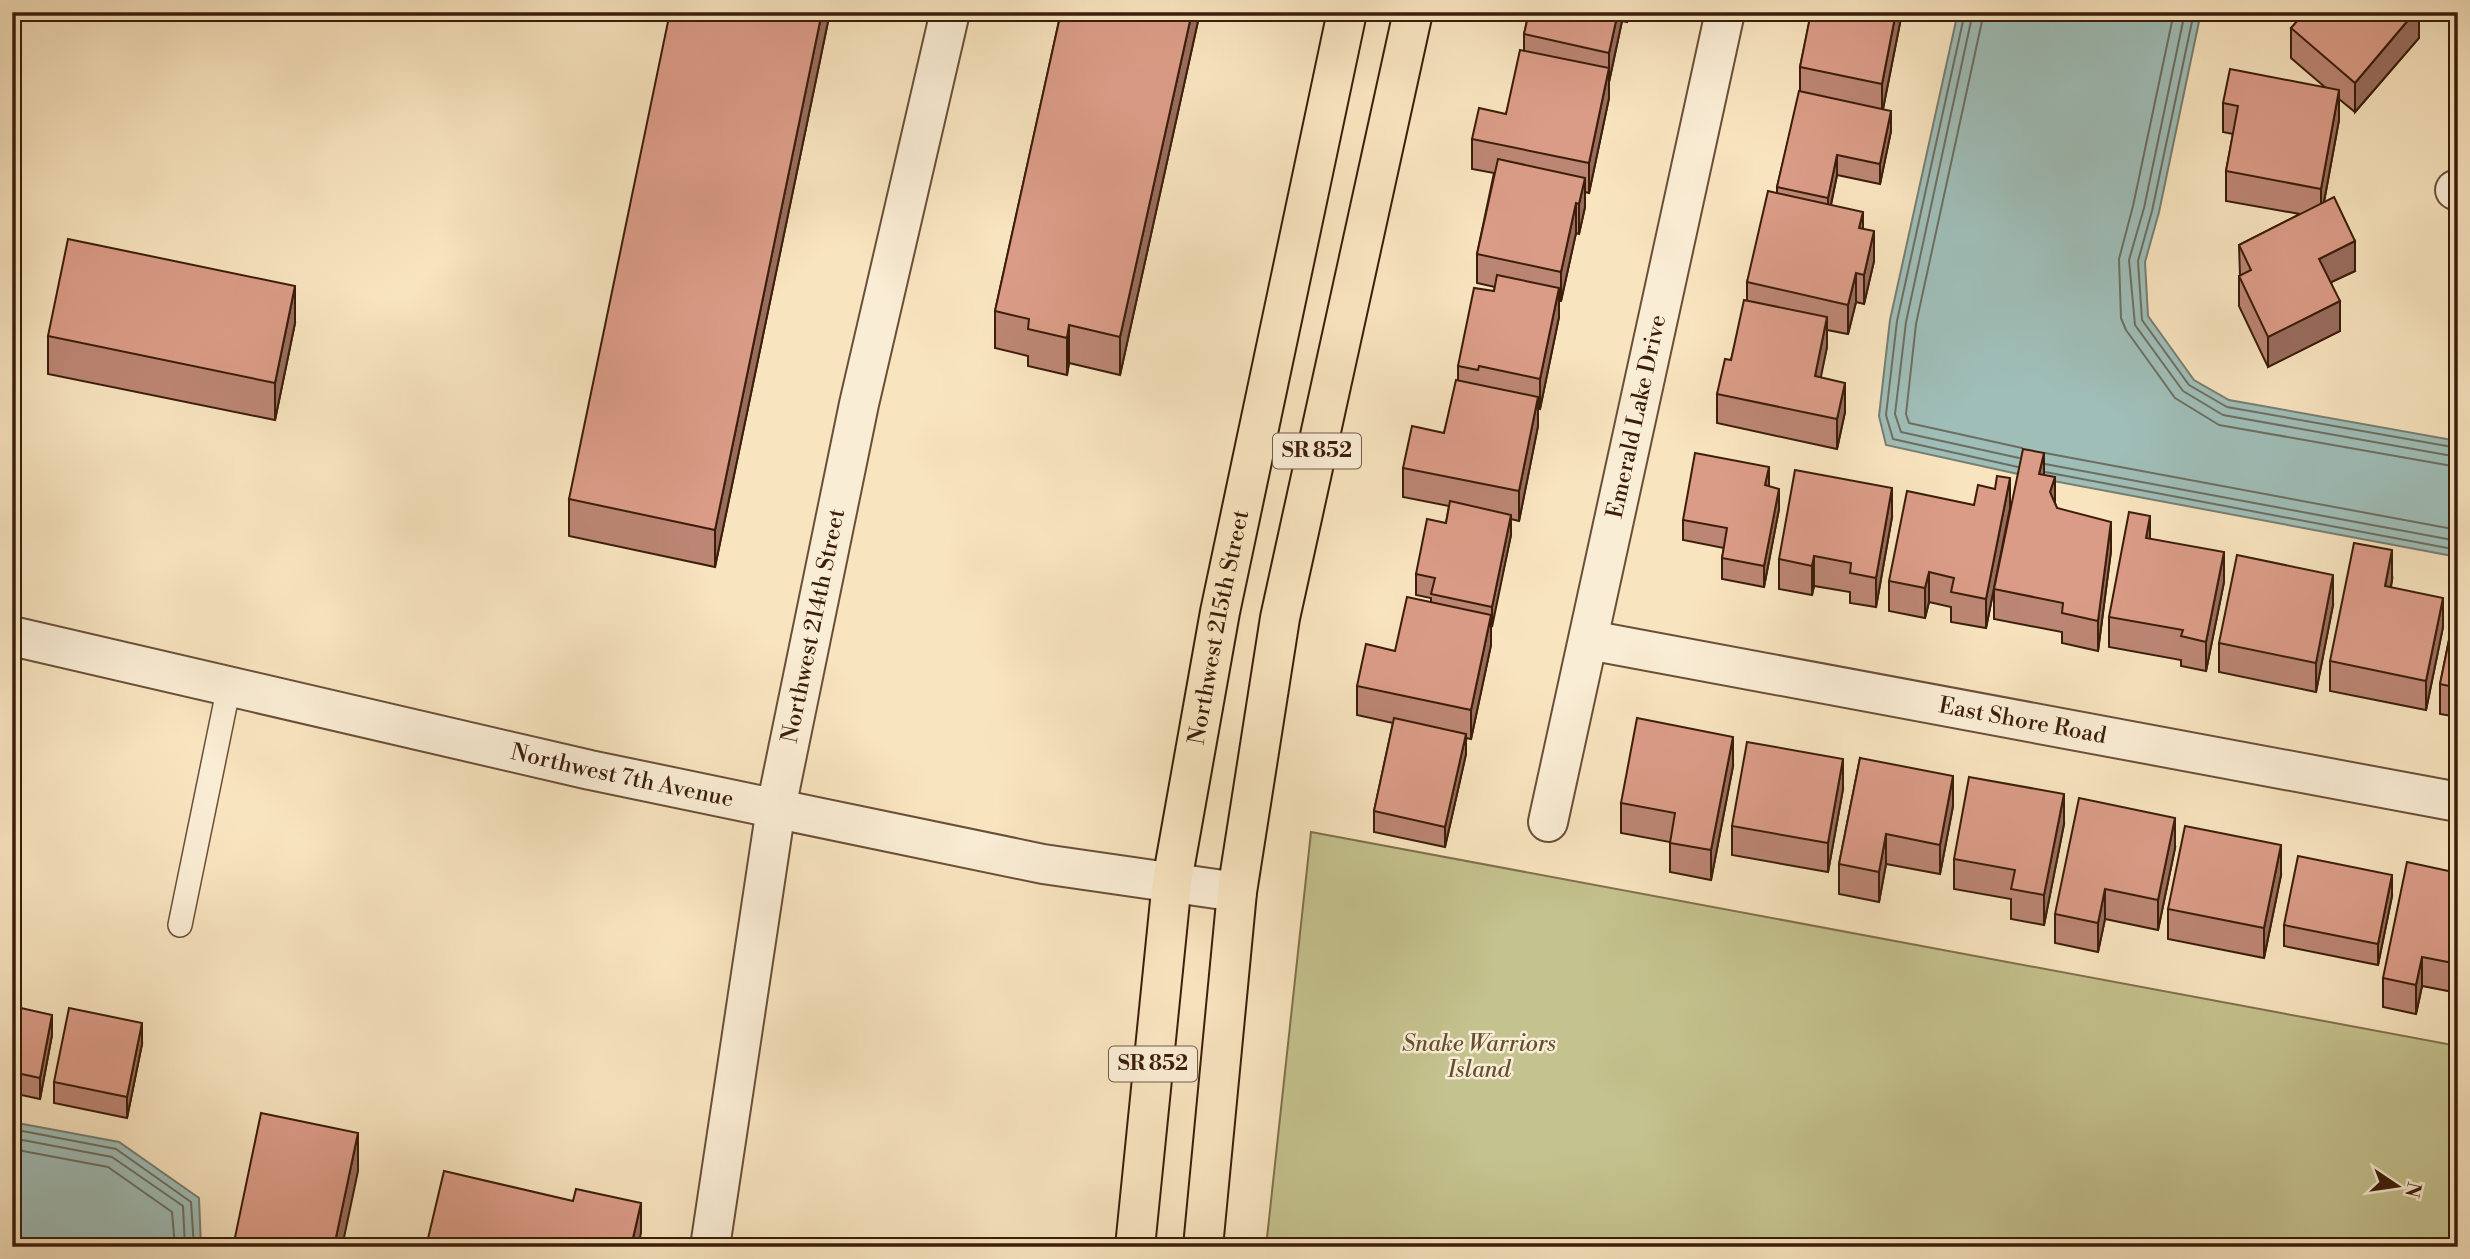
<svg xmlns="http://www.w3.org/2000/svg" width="2470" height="1259" viewBox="0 0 2470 1259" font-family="'Libre Bodoni',serif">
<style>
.green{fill:#c4c28e;stroke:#80704c;stroke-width:2}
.water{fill:#9fbeb8;stroke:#777e72;stroke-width:2}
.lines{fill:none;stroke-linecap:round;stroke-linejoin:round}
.shore{stroke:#6d6e61;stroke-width:2}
.lane-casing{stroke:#6a4f37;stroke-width:26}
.street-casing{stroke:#6a4f37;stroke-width:42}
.primary-casing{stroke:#3b1d0a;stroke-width:42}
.path{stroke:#3b1d0a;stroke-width:4.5;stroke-dasharray:2 3.5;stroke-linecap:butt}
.lane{stroke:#faedd5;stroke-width:23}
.street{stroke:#faedd5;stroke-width:38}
.primary{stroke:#f8e4bf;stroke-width:38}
.wall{fill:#bc8674;stroke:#3b1d0a;stroke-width:2}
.shaded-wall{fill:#996d5e;stroke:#3b1d0a;stroke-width:2}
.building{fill:#db9c87;stroke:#3b1d0a;stroke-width:2}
.labels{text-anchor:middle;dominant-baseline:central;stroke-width:5;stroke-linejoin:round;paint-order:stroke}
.shield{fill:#faedd5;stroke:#745b47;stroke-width:2}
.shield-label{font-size:21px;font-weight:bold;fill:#3b1d0a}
.street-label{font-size:23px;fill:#3b1d0a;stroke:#faedd5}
.park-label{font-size:23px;font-style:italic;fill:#644f32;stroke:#faedd5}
</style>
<rect width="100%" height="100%" fill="#f8e4bf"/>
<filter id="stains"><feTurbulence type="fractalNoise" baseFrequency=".00286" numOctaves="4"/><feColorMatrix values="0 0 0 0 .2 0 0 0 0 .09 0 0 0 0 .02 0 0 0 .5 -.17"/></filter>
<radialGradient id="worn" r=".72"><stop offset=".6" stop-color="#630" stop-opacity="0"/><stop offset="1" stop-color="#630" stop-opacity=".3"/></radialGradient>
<path class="green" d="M1311,832L2458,1046V1247H1266Z"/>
<g class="water">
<path d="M1958,12H2201L2159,212L2145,262L2148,316L2194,380L2229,400L2458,441V557L2027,476L1886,445L1879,416L1890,320Z"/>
<path d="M12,1122L119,1142L199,1198L201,1247H12Z"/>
</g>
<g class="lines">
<g class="shore">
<path d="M1965,12L1897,321L1886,415L1893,439L2018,467"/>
<path d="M1973,12L1906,322L1895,414L1901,432L2019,458"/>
<path d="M1984,12L1916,324L1906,414L1909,423L2022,448"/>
<path d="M2174,12L2133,206L2119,259L2121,318L2126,330L2175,398L2219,425L2458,467"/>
<path d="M2185,12L2144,208L2129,260L2135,325L2183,391L2223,415L2458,457"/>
<path d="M2194,12L2152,211L2138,261L2142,320L2189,385L2227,407L2458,448"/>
<path d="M2045,453L2458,530"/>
<path d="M2045,464L2458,541"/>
<path d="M2045,472L2458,550"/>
<path d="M12,1129L116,1149L191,1202L194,1247"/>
<path d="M12,1138L112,1157L183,1206L185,1247"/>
<path d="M12,1149L108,1167L172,1212L175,1247"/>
</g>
<g class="lane-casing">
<path id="lane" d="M180,925L229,686"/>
</g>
<g class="street-casing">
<g id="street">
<path d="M2455,190H2458"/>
<path id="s1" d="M12,636L590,770L1043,864L1237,892"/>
<path id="s2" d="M1589,640L2458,802"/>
<path id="s3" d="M1548,822L1725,12"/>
<path id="s4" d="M710,1247L776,808L859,404L950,12"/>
</g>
</g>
<g class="primary-casing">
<g id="primary">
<path id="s5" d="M1135,1247L1172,881L1220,612L1347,12"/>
<path d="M1203,1247L1237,892L1280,618L1413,12"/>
</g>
</g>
<path class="path" d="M818,1243L837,1247"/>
<use href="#lane" class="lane"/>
<use href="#street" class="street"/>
<use href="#primary" class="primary"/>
</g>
<g class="wall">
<path d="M830,12L715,567L569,536V499Z"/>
<path d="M1061,12H1200L1120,375L1069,363L1067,375L1028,366V356L995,348V311Z"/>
<path d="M1529,12H1629L1627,22L1622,21L1609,82V98L1589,193L1585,192V207L1579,234L1576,233L1561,301H1559V317L1540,409L1538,408V426L1519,521L1511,519V535L1491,627V645L1471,739L1466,738V754L1445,847L1374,832V811L1393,723L1357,715V686L1395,651L1431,602V598L1416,595V574L1446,523L1449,506L1403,497V468L1444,433L1458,380V366L1494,291L1495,287L1477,283V254L1494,173L1472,169V139L1506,114L1524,50V34Z"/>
<path d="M1809,12H1901V18L1883,109L1891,131L1880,184L1837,175L1831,205L1863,229L1874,261L1864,304L1856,302L1848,334L1827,330V347L1820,377L1845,412L1837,449L1717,423V394L1731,360L1747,300V282L1777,193V187L1800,91V67L1809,24Z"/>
<path d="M2419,12V38L2355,112L2339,99V120L2324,202L2355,271L2331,282L2340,331L2268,367L2239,306V276H2240L2239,245L2300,214L2226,201V171L2233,134L2223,132V103L2326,88L2291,58V28Z"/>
<path d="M295,323L275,420L48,374V336Z"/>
<path d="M2044,475L2057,508L2111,551L2098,651L2062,643V632L1994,619V589Z"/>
<path d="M1769,486L1779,509L1764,587L1722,579V558L1724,548L1683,540V520Z"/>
<path d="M1974,505L2010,508L1986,628L1951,622V607L1929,602L1925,618L1889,611V581Z"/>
<path d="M1892,517L1876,607L1850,603V592L1814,586L1812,595L1779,589V559Z"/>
<path d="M2150,539L2224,582L2206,671L2181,666V660L2109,647V617Z"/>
<path d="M2392,580L2391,587L2443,627L2426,710L2330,691V661Z"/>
<path d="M2458,596V717L2440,714V684Z"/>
<path d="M2333,605L2316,692L2219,672V643Z"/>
<path d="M1860,758L1953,806L1940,874L1886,864L1879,902L1839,894V864Z"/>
<path d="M1733,766L1711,880L1670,872V842L1621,833V803Z"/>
<path d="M1843,789L1828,872L1732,855V826Z"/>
<path d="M2064,824L2044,925L2011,919V899L1954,889V859Z"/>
<path d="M2175,848L2158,930L2105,919L2098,952L2055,943V914Z"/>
<path d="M2458,873V993L2422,986L2416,1014L2383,1007V978Z"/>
<path d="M2281,875L2264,958L2168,939V909Z"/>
<path d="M2392,896L2378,965L2284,946V925Z"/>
<path d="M12,1006L52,1035L40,1099L12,1093Z"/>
<path d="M142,1044L127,1118L54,1103V1082Z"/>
</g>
<g class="shaded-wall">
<path d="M822,12H830L715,567V530Z"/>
<path d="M1192,12H1200L1120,375V337Z"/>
<path d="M1618,12H1622V21L1609,82V53Z"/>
<path d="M1896,12H1901V18L1882,114V84Z"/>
<path d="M2415,12H2419V38L2355,112V83Z"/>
<path d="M1609,68V98L1589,193V163Z"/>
<path d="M2339,90V120L2321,218V189Z"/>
<path d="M1891,111V131L1880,184V164Z"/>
<path d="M1837,155V175L1828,218V198Z"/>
<path d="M1585,178V207L1579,234V204Z"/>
<path d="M1576,203V233L1561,301V272Z"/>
<path d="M1863,212V242L1859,228Z"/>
<path d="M1874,231V261L1864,304V275Z"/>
<path d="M2355,241V271L2319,288V259Z"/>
<path d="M1856,273V302L1848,334V305Z"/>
<path d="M295,286V323L275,420V383Z"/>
<path d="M1559,288V317L1540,409V379Z"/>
<path d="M2340,301V331L2268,367V337Z"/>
<path d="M1827,317V347L1815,406V376Z"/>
<path d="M1069,325V363L1067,375V338Z"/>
<path d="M1845,383V412L1837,449V419Z"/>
<path d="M1538,397V426L1519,521V491Z"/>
<path d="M2044,453V483L2039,474Z"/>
<path d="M1769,467V487L1765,485Z"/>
<path d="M2055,477V506L2050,492Z"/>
<path d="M2010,478V508L1986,628V599Z"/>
<path d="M1892,488V517L1876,607V578Z"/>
<path d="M1779,489V509L1764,587V566Z"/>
<path d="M1511,515V535L1492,627V607Z"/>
<path d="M2150,516V546L2146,538Z"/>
<path d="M2111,522V551L2098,651V621Z"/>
<path d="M2392,550V580L2385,615V586Z"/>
<path d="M2224,552V582L2206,671V642Z"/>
<path d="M1814,556V586L1812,595V566Z"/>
<path d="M1929,572V602L1925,618V588Z"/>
<path d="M2333,575V605L2316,692V663Z"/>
<path d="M2443,598V627L2426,710V681Z"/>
<path d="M1491,615V645L1471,739V710Z"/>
<path d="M1466,734V754L1445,847V827Z"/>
<path d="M1733,737V766L1711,880V850Z"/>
<path d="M1843,759V789L1828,872V843Z"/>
<path d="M1953,776V806L1940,874V845Z"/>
<path d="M2064,794V824L2044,925V895Z"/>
<path d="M2175,818V848L2158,930V900Z"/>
<path d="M1886,834V864L1879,902V872Z"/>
<path d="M2281,845V875L2264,958V928Z"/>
<path d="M2392,875V896L2378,965V944Z"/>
<path d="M2105,889V919L2098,952V923Z"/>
<path d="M2422,957V986L2416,1014V985Z"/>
<path d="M52,1015V1035L40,1099V1078Z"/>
<path d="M142,1023V1044L127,1118V1097Z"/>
<path d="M358,1133V1171L342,1247H334Z"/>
<path d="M641,1203V1233L638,1247H631Z"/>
</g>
<g class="building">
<path d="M670,12H822L715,530L569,499Z"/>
<path d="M1061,12H1192L1120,337L1069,325L1067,338L1028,329L1029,319L995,311Z"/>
<path d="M1529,12H1618L1609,53L1524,34Z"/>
<path d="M1811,12H1896L1882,84L1800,67Z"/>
<path d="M2305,12H2415L2355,83L2291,28Z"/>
<path d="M1520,50L1609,68L1589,163L1472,139L1479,108L1506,114Z"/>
<path d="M2230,69L2339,90L2321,189L2226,171L2238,106L2223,103Z"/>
<path d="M1799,91L1891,111L1880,164L1837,155L1828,198L1777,187Z"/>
<path d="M1498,159L1585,178L1579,204L1576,203L1561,272L1477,254Z"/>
<path d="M1768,191L1863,212L1859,228L1874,231L1864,275L1856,273L1848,305L1747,282Z"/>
<path d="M2334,197L2355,241L2319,259L2340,301L2268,337L2239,276L2251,270L2239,245Z"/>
<path d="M68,239L295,286L275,383L48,336Z"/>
<path d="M1497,275L1559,288L1540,379L1479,366L1478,370L1458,366L1474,288L1494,291Z"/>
<path d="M1744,300L1827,317L1815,376L1845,383L1837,419L1717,394L1725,359L1731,360Z"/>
<path d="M1456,380L1538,397L1519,491L1403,468L1412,426L1444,433Z"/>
<path d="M2023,449L2044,453L2039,474L2055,477L2050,492L2057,508L2111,522L2098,621L2062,613L2063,603L1994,589Z"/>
<path d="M1695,453L1769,467L1765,485L1779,489L1764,566L1722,558L1727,528L1683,520Z"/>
<path d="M1795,470L1892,488L1876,578L1850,573L1851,563L1814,556L1812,566L1779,559Z"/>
<path d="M1997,476L2010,478L1986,599L1951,592L1954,578L1929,572L1925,588L1889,581L1907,491L1974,505L1978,485L1995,489Z"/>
<path d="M1450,501L1511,515L1492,607L1431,594L1435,578L1416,574L1427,519L1446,523Z"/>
<path d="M2129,512L2150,516L2146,538L2224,552L2206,642L2181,636L2183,630L2109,617Z"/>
<path d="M2354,543L2392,550L2385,586L2443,598L2426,681L2330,661Z"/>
<path d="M2237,555L2333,575L2316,663L2219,643Z"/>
<path d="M2458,596V688L2440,684Z"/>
<path d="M1407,597L1491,615L1471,710L1357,686L1366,644L1395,651Z"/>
<path d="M1394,718L1466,734L1445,827L1374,811Z"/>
<path d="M1637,718L1733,737L1711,850L1670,843L1675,813L1621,803Z"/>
<path d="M1747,742L1843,759L1828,843L1732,826Z"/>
<path d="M1860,758L1953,776L1940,845L1886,834L1879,872L1839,864Z"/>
<path d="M1969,777L2064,794L2044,895L2011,889L2015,870L1954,859Z"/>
<path d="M2079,798L2175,818L2158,900L2105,889L2098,923L2055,914Z"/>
<path d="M2185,826L2281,845L2264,928L2168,909Z"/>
<path d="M2298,856L2392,875L2378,944L2284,925Z"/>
<path d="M2407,862L2458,873V964L2422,957L2416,985L2383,978Z"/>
<path d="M12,1006L52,1015L40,1078L12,1072Z"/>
<path d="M69,1008L142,1023L127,1097L54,1082Z"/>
<path d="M261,1113L358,1133L334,1247H233Z"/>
<path d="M444,1171L573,1201L576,1189L641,1203L631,1247H426Z"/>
</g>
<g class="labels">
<g class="shield">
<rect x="1273" y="433.5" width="88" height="35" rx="5"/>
<rect x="1109" y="1046.5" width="88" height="35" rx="5"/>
</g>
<g class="shield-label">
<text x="1317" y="451">SR 852</text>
<text x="1153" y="1064">SR 852</text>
</g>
<g class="street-label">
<text stroke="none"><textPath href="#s3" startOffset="415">Emerald Lake Drive</textPath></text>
<text stroke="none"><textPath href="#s4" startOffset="630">Northwest 214th Street</textPath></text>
<text stroke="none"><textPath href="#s5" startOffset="626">Northwest 215th Street</textPath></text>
<text stroke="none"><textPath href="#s2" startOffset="441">East Shore Road</textPath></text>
<text stroke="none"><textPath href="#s1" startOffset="626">Northwest 7th Avenue</textPath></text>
</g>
<g class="park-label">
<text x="1479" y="1044">Snake Warriors<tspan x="1479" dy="26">Island</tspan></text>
</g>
</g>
<rect width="2470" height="1259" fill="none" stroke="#f8e4bf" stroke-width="42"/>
<rect x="14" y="14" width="2442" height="1231" fill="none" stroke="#3b1d0a" stroke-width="3.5"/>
<rect x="21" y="21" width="2428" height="1217" fill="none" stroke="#3b1d0a" stroke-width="2"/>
<g transform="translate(2397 1186) rotate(103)" stroke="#faedd5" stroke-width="5" paint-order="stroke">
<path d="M0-5L12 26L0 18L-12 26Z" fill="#3b1d0a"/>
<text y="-10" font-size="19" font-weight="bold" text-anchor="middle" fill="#3b1d0a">N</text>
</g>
<rect width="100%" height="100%" filter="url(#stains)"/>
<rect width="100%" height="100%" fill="url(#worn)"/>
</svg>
